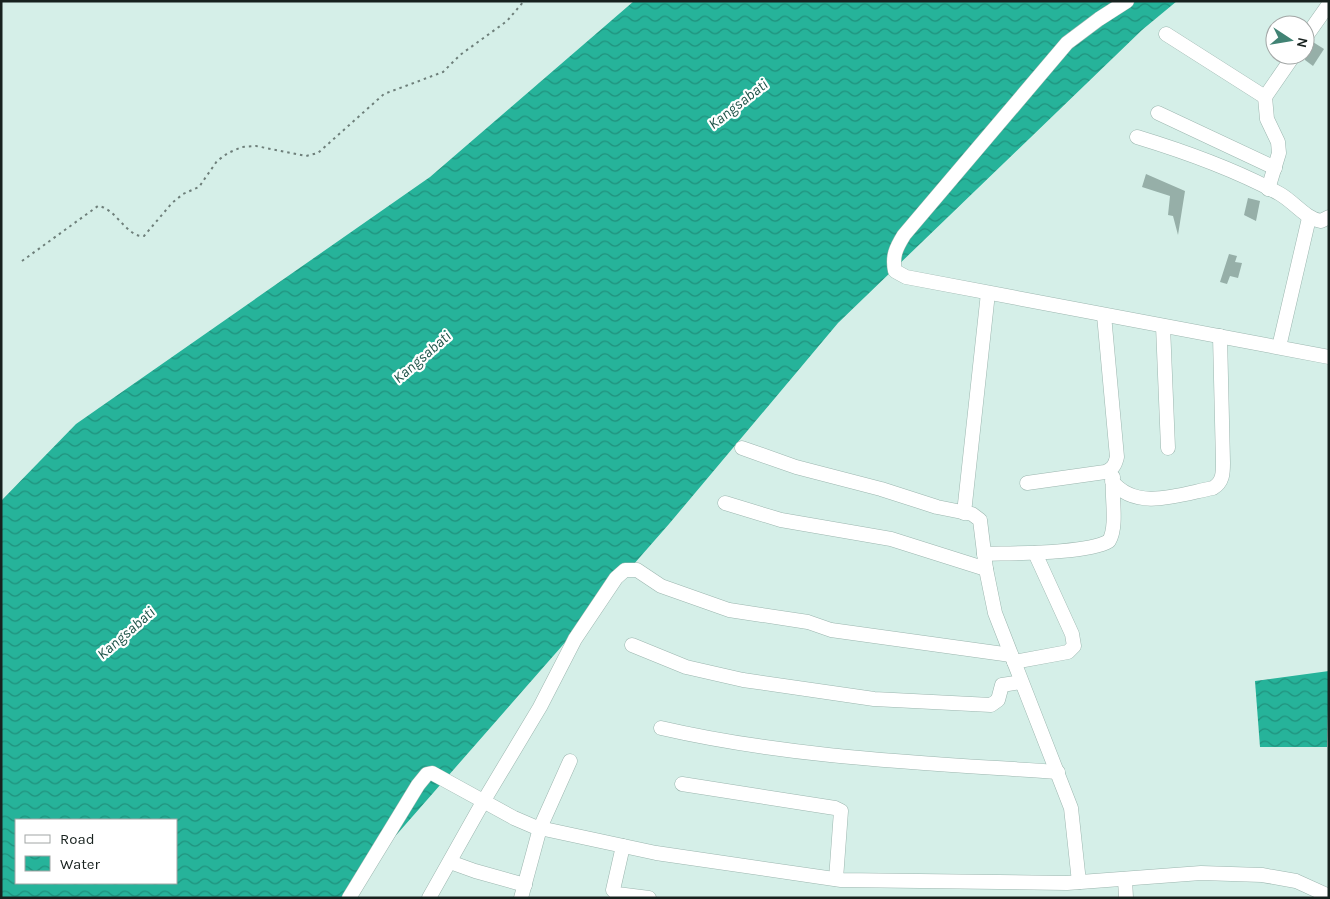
<svg xmlns="http://www.w3.org/2000/svg" width="1330" height="899" viewBox="0 0 1330 899" font-family="Karla,sans-serif">
<style>
.water{fill:url(#water-waves);fill-rule:evenodd}
.building{fill:#96afa8}
.lines{fill:none;stroke-linecap:round;stroke-linejoin:round}
.street-casing{stroke:#9cb6af;stroke-width:15}
.path{stroke:#6e7f7a;stroke-width:2;stroke-dasharray:2.5 4;stroke-linecap:butt}
.street{stroke:#fff;stroke-width:14}
.labels{text-anchor:middle;dominant-baseline:central;stroke-width:4.5;stroke-linejoin:round;paint-order:stroke}
.water-label{font-size:15px;font-style:italic;fill:#1c5247;stroke:#fff}
</style>
<defs>
<pattern id="water-waves" width="16" height="10" patternUnits="userSpaceOnUse" patternTransform="scale(1.25)"><rect width="16" height="10" fill="#26b39a"/><path d="M0 5q4-4 8 0t8 0" fill="none" stroke="#20917d"/></pattern>
</defs>
<rect width="100%" height="100%" fill="#d5efe8"/>
<g class="water">
<path d="M634,1H1177L1142,30L838,323L669,524L341,898H1V501L76,424L430,177ZM16,820H176V883H16Z"/>
<path d="M1329,671L1327,747H1260L1255,681Z"/>
</g>
<g class="building">
<path d="M1313,42L1324,49L1313,66L1305,60V47Z"/>
<path d="M1146,174L1185,191L1178,235L1173,216L1168,215L1170,196L1142,187Z"/>
<path d="M1248,198L1260,201L1256,221L1244,215Z"/>
<path d="M1229,254L1237,256L1235,262L1242,263L1238,278L1230,276L1227,284L1220,282Z"/>
</g>
<g class="lines">
<g class="street-casing">
<g id="street">
<path d="M1127,1L1099,19L1067,43L904,235C896,248 892,256 895,271L906,277L1329,357"/>
<path d="M1166,34L1265,97L1294,55"/>
<path d="M1305,38L1329,4"/>
<path d="M1265,97L1267,119L1278,142L1279,153L1268,189"/>
<path d="M1158,113L1275,168"/>
<path d="M1137,137C1183,151 1238,171 1280,194C1294,202 1306,219 1321,221L1329,217"/>
<path d="M1163,326L1168,448"/>
<path d="M1279,347L1309,218"/>
<path d="M742,448L796,467L881,489L937,507L972,514L980,520L986,569L995,613L1071,808L1079,882"/>
<path d="M1112,481C1136,512 1181,494 1213,488C1223,482 1223,473 1223,463L1220,336"/>
<path d="M1027,483L1105,472C1113,469 1115,465 1117,457L1104,315"/>
<path d="M725,503L781,520L891,539L986,569"/>
<path d="M964,513L988,293"/>
<path d="M984,554C1012,553 1087,554 1109,541C1118,526 1111,495 1113,477"/>
<path d="M632,645L686,667L743,680L874,699L991,705L998,700L1002,685L1021,682"/>
<path d="M1014,662L1068,652L1074,646L1072,634L1035,553"/>
<path d="M661,728C791,758 926,763 1058,772"/>
<path d="M682,784L835,808L841,811L836,879"/>
<path d="M623,846L613,890L617,894L649,898"/>
<path d="M450,862L475,871L525,885"/>
<path d="M1125,879L1126,898"/>
<path d="M349,898L418,785L427,774L432,773L514,818L535,827L656,853L841,880L1067,883L1201,873L1262,875L1296,881L1329,896"/>
<path d="M429,898L483,802L540,707L575,639L616,578L625,570H637L661,586L729,610L808,622L831,630L1011,655"/>
<path d="M521,898L540,828L570,761"/>
</g>
</g>
<path class="path" d="M22,261L98,206C116,208 127,238 144,236L172,203L183,194L199,187L217,161L228,153L242,147L256,146L306,156L318,153L384,94L443,72L460,55L507,21L524,1"/>
<use href="#street" class="street"/>
</g>
<g class="labels">
<g class="water-label">
<text transform="translate(738 104) rotate(-38)">Kangsabati</text>
<text transform="translate(422 357) rotate(-41)">Kangsabati</text>
<text transform="translate(126 633) rotate(-41)">Kangsabati</text>
</g>
</g>
<rect width="1330" height="899" fill="none" stroke="#17211e" stroke-width="5"/>
<rect x="15" y="819" width="162" height="65" fill="#ffffff" stroke="#a2a6a5"/>
<rect x="25" y="835" width="25" height="8" fill="#ffffff" stroke="#a2a6a5"/>
<text x="60" y="844" font-size="15" fill="#17211e">Road</text>
<rect x="25" y="856" width="25" height="15" fill="url(#water-waves)" stroke="#a2a6a5"/>
<text x="60" y="869" font-size="15" fill="#17211e">Water</text>
<g transform="translate(1290 40) rotate(102)"><circle r="24" fill="#ffffff" stroke="#a2a6a5"/>
<path d="M0-4L9 19L0 12L-9 19Z" fill="#418374"/>
<text y="-8" font-size="14" font-weight="bold" text-anchor="middle" fill="#17211e">N</text>
</g>
</svg>
